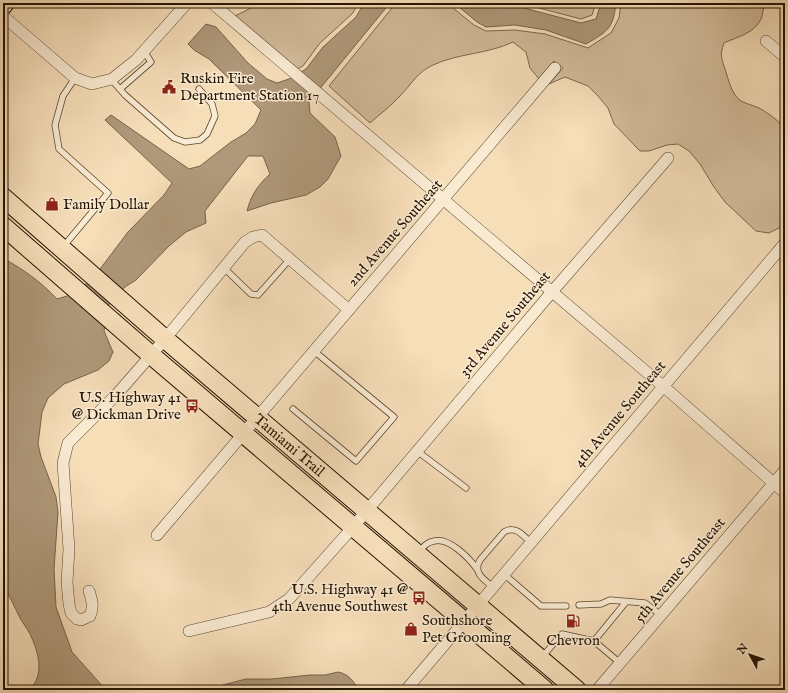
<svg xmlns="http://www.w3.org/2000/svg" width="788" height="693" viewBox="0 0 788 693" font-family="'IM FELL English',serif">
<style>
.green{fill:#d2bb9a;stroke:#7b674d}
.water{fill:#af997a;stroke:#776349}
.lines{fill:none;stroke-linecap:round;stroke-linejoin:round}
.lane-casing{stroke:#58462e;stroke-width:7}
.street-casing{stroke:#58462e;stroke-width:12}
.secondary-casing{stroke:#241300;stroke-width:18}
.primary-casing{stroke:#241300;stroke-width:20}
.lane{stroke:#f9ead2;stroke-width:5.5}
.street{stroke:#f9ead2;stroke-width:11}
.secondary{stroke:#f9ead2;stroke-width:16}
.primary{stroke:#f6deb9;stroke-width:18}
.labels{text-anchor:middle;dominant-baseline:central;stroke-width:3;stroke-linejoin:round;paint-order:stroke}
.poi-label{font-size:15px;fill:#241300;stroke:#f9ead2;text-anchor:start}
.street-label{font-size:15px;fill:#241300;stroke:#f9ead2}
</style>
<rect width="100%" height="100%" fill="#f6deb9"/>
<filter id="stains"><feTurbulence type="fractalNoise" baseFrequency=".005" numOctaves="4"/><feColorMatrix values="0 0 0 0 .2 0 0 0 0 .09 0 0 0 0 .02 0 0 0 .5 -.17"/></filter>
<radialGradient id="worn" r=".72"><stop offset=".6" stop-color="#630" stop-opacity="0"/><stop offset="1" stop-color="#630" stop-opacity=".3"/></radialGradient>
<g class="green">
<path d="M261,3H359L352,14L320,43L303,66L297,69L235,16Z"/>
<path d="M396,3H447L474,25L486,31L515,30L545,34L588,48L611,33L619,18L621,3H765C763,8 763,14 761,19C755,33 737,37 724,43C719,56 722,59 726,72C728,79 731,89 735,95C741,104 751,104 759,108C768,113 780,121 785,130V225L769,233L756,231L725,202L714,187L700,164L689,151L678,144L667,145L649,151H640L614,124L608,108L598,96L588,86L565,77L549,84L563,68L554,61L539,79L530,68L526,52L513,42C488,54 459,53 433,65C416,73 412,84 400,96C391,106 380,114 370,123L329,86Z"/>
<path d="M520,3H596L592,15L581,19Z"/>
</g>
<g class="water">
<path d="M364,3H390L309,102L310,113L335,137L341,156L328,179L320,187L306,195L271,203L247,211C251,195 258,185 270,174L263,156H248L205,211L206,223L186,232L169,246L136,280L125,287L109,304L104,331L113,352L109,361L98,370L64,384L48,398L42,412L38,444L41,457L56,497L58,512L54,569L56,607L72,652L106,690H29C46,675 38,650 29,632C26,627 22,622 19,616C14,606 10,596 3,586V258C24,270 40,281 57,299L67,296L91,281L128,232L164,195L172,183L105,120L111,115L189,169L200,166L231,142L246,133L255,124L261,110L209,59L194,50L188,44L206,24L216,27L248,63L267,79L277,83L289,79L306,69L323,47L356,17Z"/>
<path d="M454,3H505L581,23L596,19L601,3H616C613,29 608,31 586,44L546,30L515,25L486,27L477,22Z"/>
<path d="M338,672C349,674 353,681 359,690H215L219,686L246,679H272L310,675H325Z"/>
</g>
<g class="lines">
<g class="lane-casing">
<g id="lane">
<path d="M111,79L125,95L174,138L185,142L200,140L207,134L215,116L212,104L199,89"/>
<path d="M120,89L151,62L144,51"/>
<path d="M63,247L108,193L59,149L55,125L63,96L75,78"/>
<path d="M224,268L251,294L258,295L290,259"/>
<path d="M293,409L356,461L394,417L314,351"/>
<path d="M417,451L466,488"/>
<path d="M419,552C423,547 427,542 434,541C449,537 469,558 477,569"/>
<path d="M505,575L541,606H566"/>
<path d="M494,588C485,580 472,573 480,560L504,532C515,525 523,535 531,543"/>
<path d="M579,605L601,604L610,600L645,603L661,615"/>
<path d="M542,657L562,634L594,641"/>
<path d="M620,663L594,641L626,602"/>
</g>
</g>
<g class="street-casing">
<g id="street">
<path d="M212,3L663,386L785,493"/>
<path d="M3,16L75,78L92,84L112,79L136,60L187,3"/>
<path d="M766,41L785,57"/>
<path d="M157,535L555,68"/>
<path d="M89,591C92,600 94,607 90,616L81,620L77,619L71,613L69,604L67,582L69,549L63,463L68,443L117,394L165,339L245,242L253,237L262,235L349,310"/>
<path d="M189,631L269,612L289,599L353,527L551,293L668,158"/>
<path d="M406,690L785,243"/>
<path d="M597,690L785,470"/>
</g>
</g>
<g class="secondary-casing">
<path id="secondary" d="M3,7L6,3"/>
</g>
<g class="primary-casing">
<g id="primary">
<path id="s1" d="M3,197L165,339L577,690"/>
<path d="M3,226L151,355L545,690"/>
</g>
</g>
<use href="#lane" class="lane"/>
<use href="#street" class="street"/>
<use href="#secondary" class="secondary"/>
<use href="#primary" class="primary"/>
</g>
<defs>
<g id="civic-bare" transform="scale(1.08)"><path d="M-.6-6.5H3V-4.5H.6V-3L4-1V1h2V6H-6V1h2V-1L-.6-3ZM-1.2 2.5V6h2.4V2.5Z" fill="#8f2418" stroke="#f9ead2" stroke-width="2.5" paint-order="stroke"/></g>
<g id="shop-bare" transform="scale(1.08)"><path d="M-5-2.5h2.3a2.7 3.5 0 0 1 5.4 0H5L5.5 6h-11ZM-1.5-2.5h3a1.5 2.3 0 0 0-3 0Z" fill="#8f2418" stroke="#f9ead2" stroke-width="2.5" paint-order="stroke"/></g>
<g id="bus-bare" transform="scale(1.08)"><path d="M-5-6H5V4H4V6H2V4H-2V6H-4V4H-5ZM-3.5-4V0h7V-4ZM-3.5 1.2v1.5H-2V1.2ZM2 1.2v1.5H3.5V1.2Z" fill="#8f2418" stroke="#f9ead2" stroke-width="2.5" paint-order="stroke"/></g>
<g id="fuel-bare" transform="scale(1.08)"><path d="M-5.5-6h7V0h2V4h1.3V-2.5L3-4.5l.8-.8L6-3V5H2.5V1h-1V6h-7ZM-4.2-4.7v3.2H.2V-4.7Z" fill="#8f2418" stroke="#f9ead2" stroke-width="2.5" paint-order="stroke"/></g>
</defs>
<g fill-rule="evenodd">
<use href="#civic-bare" x="169" y="87"/>
<use href="#shop-bare" x="52" y="204"/>
<use href="#bus-bare" x="192" y="406"/>
<use href="#bus-bare" x="419" y="598"/>
<use href="#fuel-bare" x="573" y="621"/>
<use href="#shop-bare" x="411" y="629"/>
</g>
<g class="labels">
<g class="poi-label">
<text x="180" y="78">Ruskin Fire<tspan x="180" dy="17">Department Station 17</tspan></text>
<text x="63" y="204">Family Dollar</text>
<text x="181" y="397" text-anchor="end">U.S. Highway 41<tspan x="181" dy="17">@ Dickman Drive</tspan></text>
<text x="408" y="589" text-anchor="end">U.S. Highway 41 @<tspan x="408" dy="17">4th Avenue Southwest</tspan></text>
<text x="422" y="620">Southshore<tspan x="422" dy="17">Pet Grooming</tspan></text>
<text x="573" y="640" text-anchor="middle">Chevron</text>
</g>
<g class="street-label">
<text transform="translate(395 233) rotate(-49)">2nd Avenue Southeast</text>
<text transform="translate(505 324) rotate(-50)">3rd Avenue Southeast</text>
<text transform="translate(620 414) rotate(-50)">4th Avenue Southeast</text>
<text stroke="none"><textPath href="#s1" startOffset="379">Tamiami Trail</textPath></text>
<text transform="translate(680 570) rotate(-50)">5th Avenue Southeast</text>
</g>
</g>
<rect width="788" height="693" fill="none" stroke="#f6deb9" stroke-width="16"/>
<rect x="4" y="4" width="780" height="685" fill="none" stroke="#241300" stroke-width="2"/>
<rect x="8" y="8" width="772" height="677" fill="none" stroke="#241300"/>
<g transform="translate(750 655) rotate(310)" stroke="#f9ead2" stroke-width="3" paint-order="stroke">
<path d="M0-3L7 15L0 10L-7 15Z" fill="#241300"/>
<text y="-6" font-size="11" font-weight="bold" text-anchor="middle" fill="#241300">N</text>
</g>
<rect width="100%" height="100%" filter="url(#stains)"/>
<rect width="100%" height="100%" fill="url(#worn)"/>
</svg>
